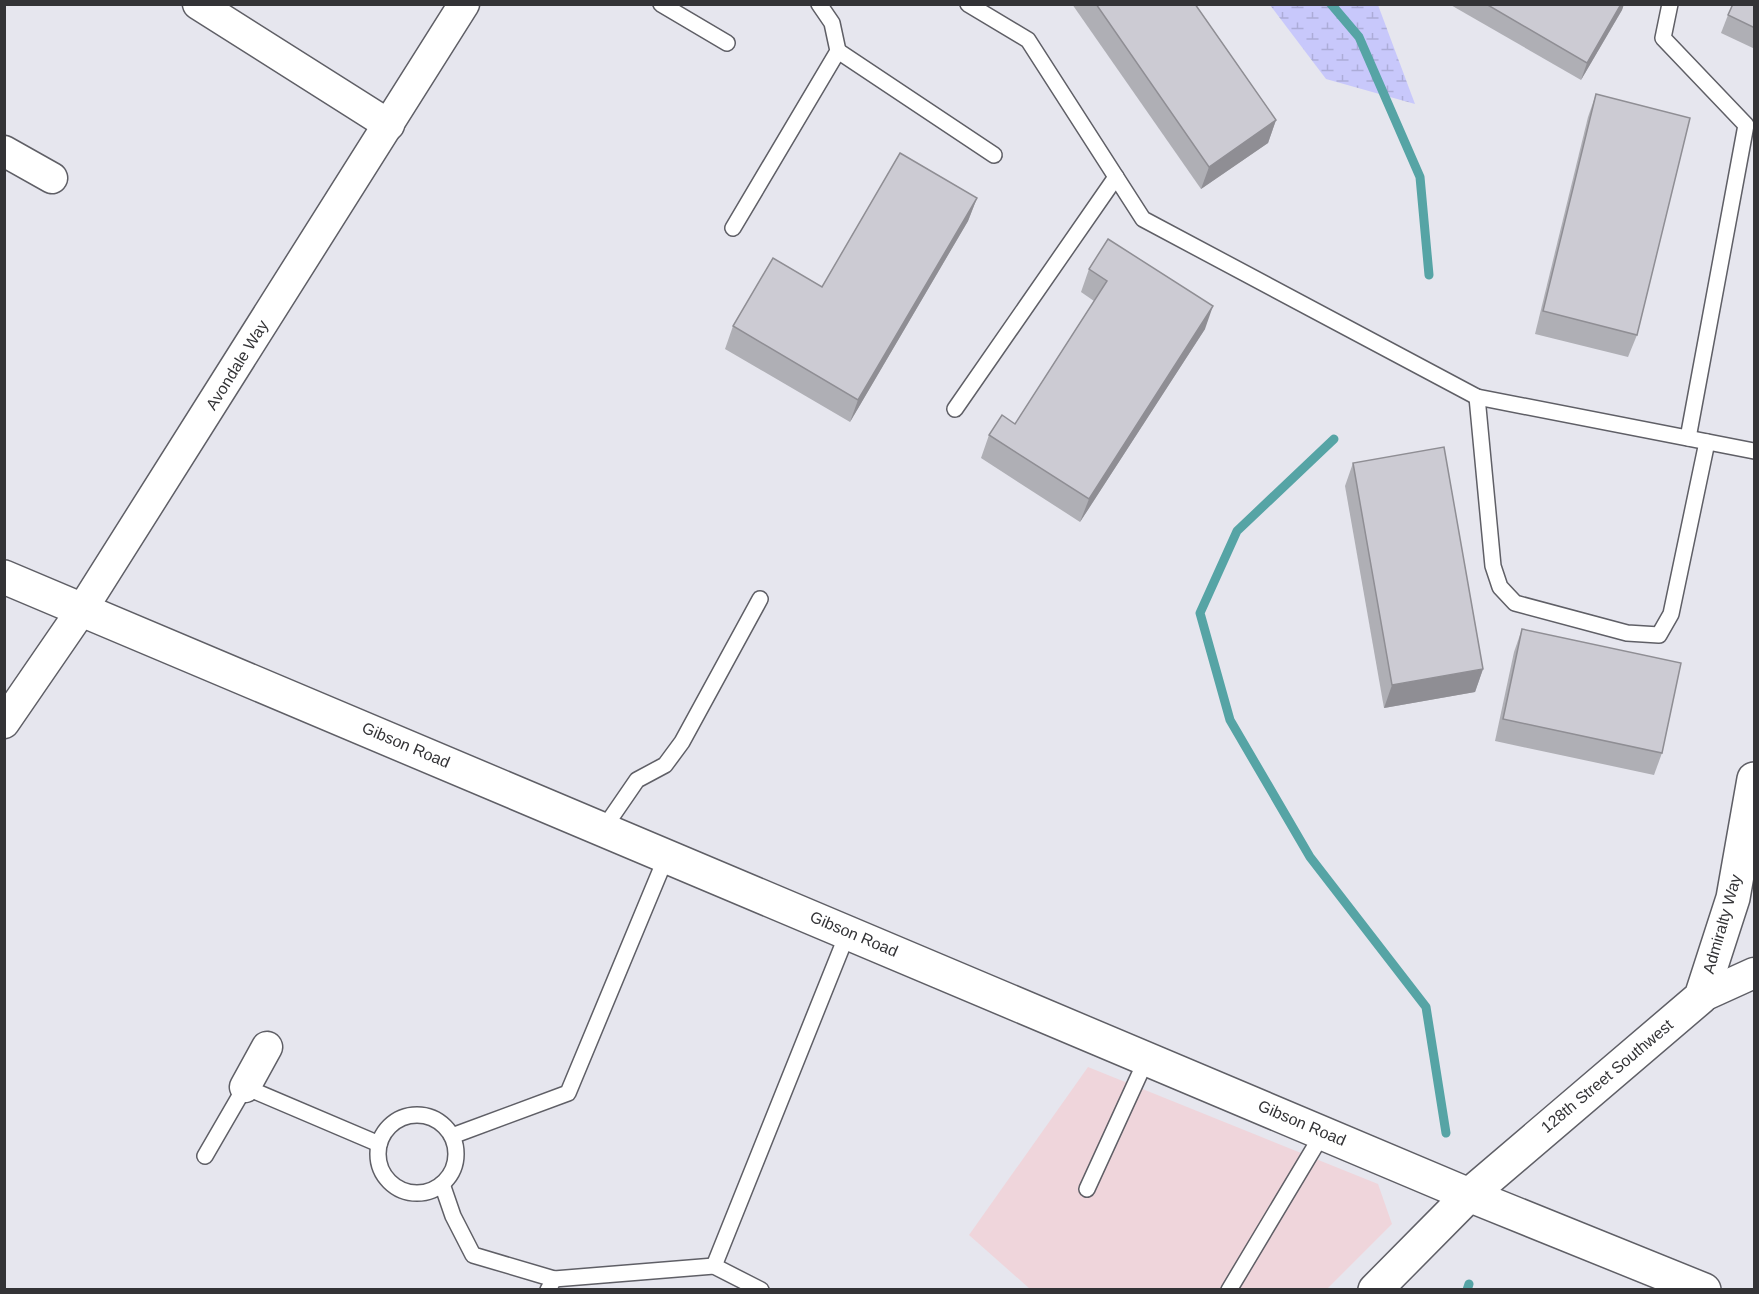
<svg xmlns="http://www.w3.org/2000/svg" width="1759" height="1294" viewBox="0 0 1759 1294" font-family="Arial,sans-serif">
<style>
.commercial{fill:#efd5db}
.wetland{fill:url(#wetland-marsh)}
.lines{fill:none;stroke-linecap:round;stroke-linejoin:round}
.stream{stroke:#56a4a5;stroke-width:9}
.service-casing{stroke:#5f5f66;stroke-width:18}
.minor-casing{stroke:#5f5f66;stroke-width:33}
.tertiary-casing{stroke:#5f5f66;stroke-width:36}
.service{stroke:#fff;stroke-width:15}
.minor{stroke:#fff;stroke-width:30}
.tertiary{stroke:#fff;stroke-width:33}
.wall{fill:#afafb5}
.shaded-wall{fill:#8f8e94}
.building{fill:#cccbd3;stroke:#8f8e94;stroke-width:1.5}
.labels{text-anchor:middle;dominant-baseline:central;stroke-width:4.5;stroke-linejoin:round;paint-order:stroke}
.street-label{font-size:16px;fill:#333336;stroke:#fff}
</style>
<defs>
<pattern id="wetland-marsh" width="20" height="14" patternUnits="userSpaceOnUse" patternTransform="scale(1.5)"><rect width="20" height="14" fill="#c8c8fb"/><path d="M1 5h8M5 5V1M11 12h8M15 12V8" fill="none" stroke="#acacd8"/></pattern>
</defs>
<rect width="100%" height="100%" fill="#e6e6ee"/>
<path class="commercial" d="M1088,1067L1378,1184L1392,1224L1326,1290L1030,1289L969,1235Z"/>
<path class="wetland" d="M1270,5H1378L1415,104L1326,79Z"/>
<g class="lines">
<g class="stream">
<path d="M1331,4L1359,37L1420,177L1429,275"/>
<path d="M1334,439L1237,531L1200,613L1230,720L1310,857L1426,1007L1446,1133"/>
<path d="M1467,1290L1469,1284"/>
</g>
<g class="service-casing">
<g id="service">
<path d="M661,4L727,43"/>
<path d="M968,4L1028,40L1143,219L1477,397L1754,451"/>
<path d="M1670,4L1663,38L1746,125L1688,438"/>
<path d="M838,51L994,155"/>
<path d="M733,228L838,51L832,23L819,4"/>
<path d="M1477,397L1493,566L1500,587L1515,603L1627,633L1659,635L1671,614L1707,442"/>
<path d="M955,409L1116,177"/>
<path d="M604,828L637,780L665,765L682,742L760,599"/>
<circle cx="417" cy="1154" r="39"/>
<path d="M452,1136L568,1093L667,855"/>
<path d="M205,1156L245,1087L379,1144"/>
<path d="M442,1184L453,1216L473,1255L554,1279"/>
<path d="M1087,1189L1147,1058"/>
<path d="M714,1266L848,932"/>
<path d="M548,1290L554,1279L714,1266L761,1290"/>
<path d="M1229,1290L1323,1133"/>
</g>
</g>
<g class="minor-casing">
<g id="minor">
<path d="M198,4L389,125"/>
<path d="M4,151L52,178"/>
<path d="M4,723L83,608L464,4"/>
<path d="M1701,997L1754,973"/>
<path d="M245,1087L267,1047"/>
</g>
</g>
<g class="tertiary-casing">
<g id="tertiary">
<path d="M4,577L1469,1195L1704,1290"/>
<path d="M1375,1290L1469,1195L1701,997L1733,898L1754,779"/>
</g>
</g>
<use href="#service" class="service"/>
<use href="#minor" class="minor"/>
<use href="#tertiary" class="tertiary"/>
</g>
<g class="wall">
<path d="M1072,4H1195L1276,120L1268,143L1201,189Z"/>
<path d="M1449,4H1624L1622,10L1581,80Z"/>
<path d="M1755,4V49L1721,33L1728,15Z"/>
<path d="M1596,94L1637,335L1628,357L1535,334L1588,117Z"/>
<path d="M977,198L968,221L850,422L725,349L733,326L822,287Z"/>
<path d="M1089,269L1205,329L1080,522L981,458L989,435L1015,424L1094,301L1081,292Z"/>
<path d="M1353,463L1483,669L1475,692L1384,708L1345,486Z"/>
<path d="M1522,629L1662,753L1654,775L1495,741L1514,652Z"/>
</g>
<g class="shaded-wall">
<path d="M1621,4H1624L1622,10L1581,80L1587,63Z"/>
<path d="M1276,120L1268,143L1201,189L1209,167Z"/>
<path d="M977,198L968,221L850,422L858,400Z"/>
<path d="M1213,306L1205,329L1080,522L1089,499Z"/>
<path d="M1483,669L1475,692L1384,708L1392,685Z"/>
</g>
<g class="building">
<path d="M1096,4H1195L1276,120L1209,167Z"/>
<path d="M1486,4H1621L1587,63Z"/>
<path d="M1733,4H1755V28L1728,15Z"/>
<path d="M1596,94L1690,118L1637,335L1543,311Z"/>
<path d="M900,153L977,198L858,400L733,326L773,258L822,287Z"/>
<path d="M1108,239L1213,306L1089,499L989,435L1002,415L1015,424L1107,281L1089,269Z"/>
<path d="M1444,447L1483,669L1392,685L1353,463Z"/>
<path d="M1522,629L1681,663L1662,753L1503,719Z"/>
</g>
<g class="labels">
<g class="street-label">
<text transform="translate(237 365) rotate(-58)">Avondale Way</text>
<text transform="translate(406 745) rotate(23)">Gibson Road</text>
<text transform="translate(1722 924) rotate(-74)">Admiralty Way</text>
<text transform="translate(854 934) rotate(23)">Gibson Road</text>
<text transform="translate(1607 1076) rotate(-40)">128th Street Southwest</text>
<text transform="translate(1302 1123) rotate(23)">Gibson Road</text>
</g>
</g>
<rect width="1759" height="1294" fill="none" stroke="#333336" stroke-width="12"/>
</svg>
